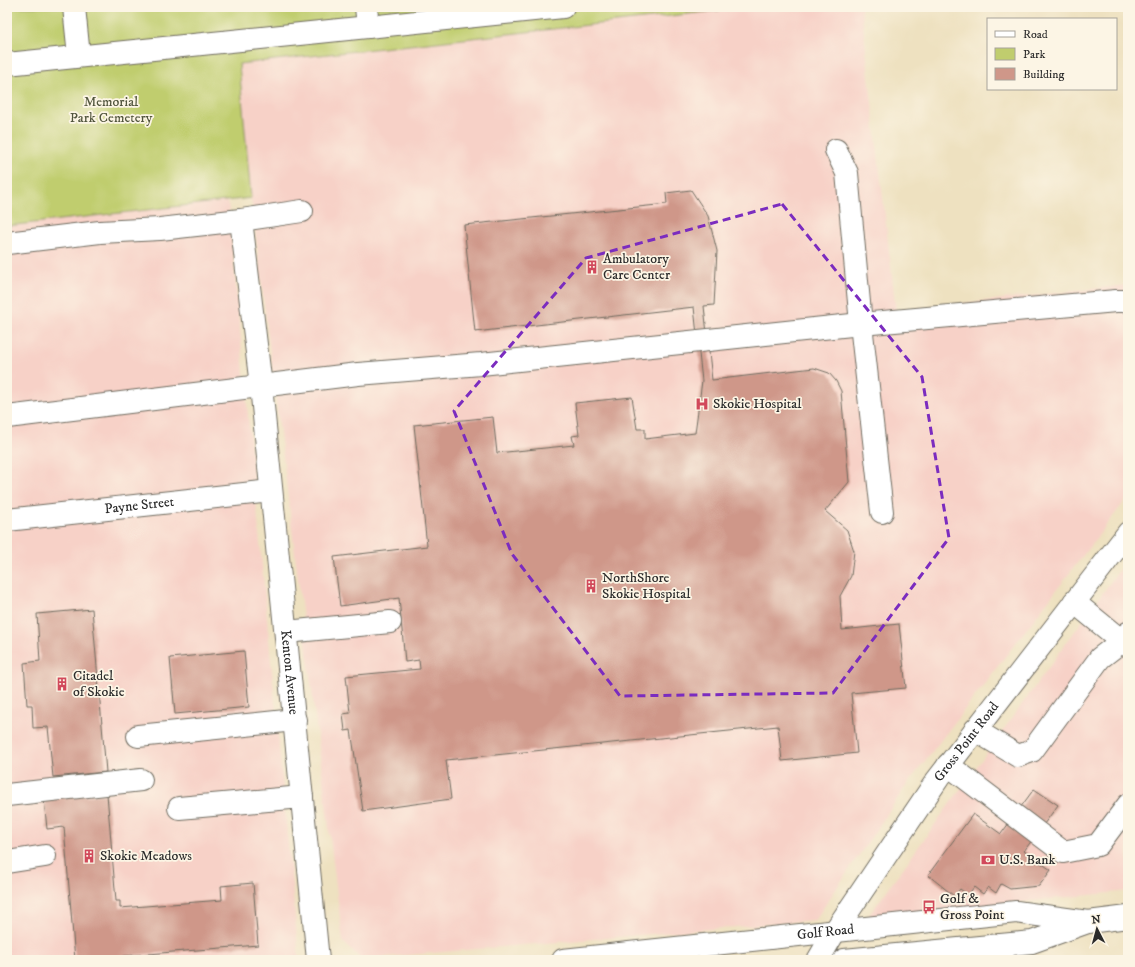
<svg xmlns="http://www.w3.org/2000/svg" width="1135" height="967" viewBox="0 0 1135 967" font-family="'IM FELL DW Pica',serif">
<style>
.built{fill:#f7d1c7}
.green{fill:#c0cd6e;stroke:#767c4c}
.building{fill:#cf9789}
.lines{fill:none;stroke-linecap:round;stroke-linejoin:round}
.minor-casing{stroke:#6f6b5f;stroke-width:24}
.major-casing{stroke:#6f6b5f;stroke-width:24}
.minor{stroke:#fff;stroke-width:22}
.major{stroke:#fff;stroke-width:22}
.marked{fill:none;stroke:#7b2cbf;stroke-width:3;stroke-dasharray:8 5;stroke-linejoin:round}
.labels{text-anchor:middle;dominant-baseline:central;stroke-width:3.5;stroke-linejoin:round;paint-order:stroke}
.park-label{font-size:14px;fill:#50543c;stroke:#fcf5e5}
.poi-label{font-size:14px;fill:#2b2b2b;stroke:#fcf5e5;text-anchor:start}
.street-label{font-size:14px;fill:#2b2b2b;stroke:#fcf5e5}
</style>
<rect width="100%" height="100%" fill="#fcf5e5"/>
<filter id="ink" filterUnits="userSpaceOnUse"><feTurbulence type="fractalNoise" baseFrequency=".025" numOctaves="2"/><feDisplacementMap in="SourceGraphic" scale="8" xChannelSelector="R" yChannelSelector="G"/><feConvolveMatrix kernelMatrix="1 2 1 2 8 2 1 2 1" color-interpolation-filters="sRGB"/></filter>
<filter id="wash" filterUnits="userSpaceOnUse"><feTurbulence type="fractalNoise" baseFrequency=".012" numOctaves="4" result="noise"/><feDisplacementMap in="SourceGraphic" scale="16" xChannelSelector="R" yChannelSelector="G"/><feGaussianBlur stdDeviation="0.9" result="paint"/><feColorMatrix in="noise" values="0 0 0 0 0 0 0 0 0 0 0 0 0 0 0 0 0 1.4 0 .05"/><feComposite in="paint" operator="in"/></filter>
<g filter="url(#wash)">
<rect width="100%" height="100%" fill="#eee1c0"/>
<g class="built">
<path d="M751,7H861L896,311L1128,285V497L908,783L815,920L361,959L343,942L251,198L238,64Z"/>
<path d="M228,201L299,960H7V226Z"/>
<path d="M1128,558V891L867,918Z"/>
</g>
<path class="green" d="M7,7H751L239,64L251,198L7,226Z"/>
<g id="blocks">
<g class="building">
<path d="M691,190L708,216L717,251L714,305L704,306L712,380L814,368L829,373L836,381L841,391L849,482L825,511L847,530L854,551L851,576L840,596L842,630L899,624L906,688L851,693L857,753L782,761L778,726L446,760L451,799L363,811L351,730L345,731L343,714L350,713L346,676L420,669L419,660L405,662L399,598L340,606L334,557L427,546L414,425L493,417L497,453L574,445L572,436L579,435L575,403L632,397L637,429H645V439L695,433L702,381L694,307L475,332L464,225L667,204L666,193Z"/>
<path d="M92,609L106,772L53,777L48,727L33,728L32,705H27L24,663L40,661L37,614Z"/>
<path d="M244,651L249,707L175,714L170,658Z"/>
<path d="M1034,789L1058,805L1024,851L1051,870L1039,886L1010,889L1001,884L996,893L988,887L983,894L974,887L968,895L960,889L954,896L928,875L973,814L1001,834Z"/>
<path d="M107,794L116,901H120V908L222,900L221,886L253,883L258,945L124,956V960H75L64,827L47,829L44,799Z"/>
</g>
</g>
</g>
<g filter="url(#ink)">
<use href="#blocks" fill-opacity="0" stroke="#6f6b5f" stroke-width="1"/>
<g class="lines">
<g class="minor-casing">
<g id="minor">
<path d="M74,7L79,56"/>
<path d="M366,7L368,27"/>
<path d="M7,64L563,7"/>
<path d="M836,150L847,173L861,324L882,512"/>
<path id="s1" d="M241,220L261,386L318,960"/>
<path d="M7,243L100,232L160,229L241,220L302,211"/>
<path d="M7,417L358,374L481,364L861,324L1116,301H1128"/>
<path id="s2" d="M7,520L271,491"/>
<path d="M1074,602L1128,646"/>
<path d="M286,632L390,622"/>
<path d="M975,730L1018,756L1032,751L1100,658L1122,641L1128,633"/>
<path d="M138,736L295,720"/>
<path d="M948,765L1063,852L1098,845L1128,805"/>
<path d="M7,795L141,780"/>
<path d="M179,808L302,797"/>
<path d="M7,862L45,856"/>
<path d="M1001,945L1003,960"/>
</g>
</g>
<g class="major-casing">
<g id="major">
<path id="s3" d="M563,960L1016,912L1088,922"/>
<path id="s4" d="M818,960L835,931L937,780L1128,533"/>
<path d="M844,960L1032,942L1088,922L1128,917"/>
</g>
</g>
<use href="#minor" class="minor"/>
<use href="#major" class="major"/>
</g>
</g>
<path class="marked" d="M782,204L922,377L949,538L833,693L620,696L512,554L454,411L586,258Z"/>
<defs>
<g id="building-bare" transform="scale(1.08)"><path d="M-4-6H4V6H1V3H-1V6H-4ZM-2.5-4.3h1.7v1.8h-1.7ZM.8-4.3h1.7v1.8H.8ZM-2.5-1h1.7V.8h-1.7ZM.8-1h1.7V.8H.8Z" fill="#d1495b" stroke="#fcf5e5" stroke-width="2.5" paint-order="stroke"/></g>
<g id="hospital-bare" transform="scale(1.08)"><path d="M-5-5h3v3.5h4V-5h3V5h-3V1.5h-4V5h-3Z" fill="#d1495b" stroke="#fcf5e5" stroke-width="2.5" paint-order="stroke"/></g>
<g id="bank-bare" transform="scale(1.08)"><path d="M-6-4H6V4H-6ZM0-2.3a2.3 2.3 0 1 0 0 4.6a2.3 2.3 0 1 0 0-4.6Z" fill="#d1495b" stroke="#fcf5e5" stroke-width="2.5" paint-order="stroke"/></g>
<g id="bus-bare" transform="scale(1.08)"><path d="M-5-6H5V4H4V6H2V4H-2V6H-4V4H-5ZM-3.5-4V0h7V-4ZM-3.5 1.2v1.5H-2V1.2ZM2 1.2v1.5H3.5V1.2Z" fill="#d1495b" stroke="#fcf5e5" stroke-width="2.5" paint-order="stroke"/></g>
</defs>
<g fill-rule="evenodd">
<use href="#building-bare" x="592" y="267"/>
<use href="#hospital-bare" x="702" y="404"/>
<use href="#building-bare" x="591" y="586"/>
<use href="#building-bare" x="62" y="684"/>
<use href="#building-bare" x="89" y="856"/>
<use href="#bank-bare" x="988" y="860"/>
<use href="#bus-bare" x="929" y="907"/>
</g>
<g class="labels">
<g class="park-label">
<text x="111" y="102">Memorial<tspan x="111" dy="16">Park Cemetery</tspan></text>
</g>
<g class="poi-label">
<text x="603" y="259">Ambulatory<tspan x="603" dy="16">Care Center</tspan></text>
<text x="713" y="404">Skokie Hospital</text>
<text x="602" y="578">NorthShore<tspan x="602" dy="16">Skokie Hospital</tspan></text>
<text x="73" y="676">Citadel<tspan x="73" dy="16">of Skokie</tspan></text>
<text x="100" y="856">Skokie Meadows</text>
<text x="999" y="860">U.S. Bank</text>
<text x="940" y="899">Golf &amp;<tspan x="940" dy="16">Gross Point</tspan></text>
</g>
<g class="street-label">
<text stroke="none"><textPath href="#s2" startOffset="133">Payne Street</textPath></text>
<text stroke="none"><textPath href="#s1" startOffset="455">Kenton Avenue</textPath></text>
<text stroke="none"><textPath href="#s4" startOffset="264">Gross Point Road</textPath></text>
<text stroke="none"><textPath href="#s3" startOffset="264">Golf Road</textPath></text>
</g>
</g>
<rect width="1135" height="967" fill="none" stroke="#fcf5e5" stroke-width="24"/>
<rect x="987" y="18" width="130" height="72" fill="#fcf5e5" stroke="#a8a49b"/>
<rect x="995" y="31" width="20" height="6" fill="#ffffff" stroke="#a8a49b"/>
<text x="1023" y="38" font-size="12" fill="#2b2b2b">Road</text>
<rect x="995" y="48" width="20" height="12" fill="#c0cd6e" stroke="#a8a49b"/>
<text x="1023" y="58" font-size="12" fill="#2b2b2b">Park</text>
<rect x="995" y="68" width="20" height="12" fill="#cf9789" stroke="#a8a49b"/>
<text x="1023" y="78" font-size="12" fill="#2b2b2b">Building</text>
<g transform="translate(1097 929) rotate(354)" stroke="#fcf5e5" stroke-width="3" paint-order="stroke">
<path d="M0-3L7 15L0 10L-7 15Z" fill="#2b2b2b"/>
<text y="-6" font-size="11" font-weight="bold" text-anchor="middle" fill="#2b2b2b">N</text>
</g>
</svg>
